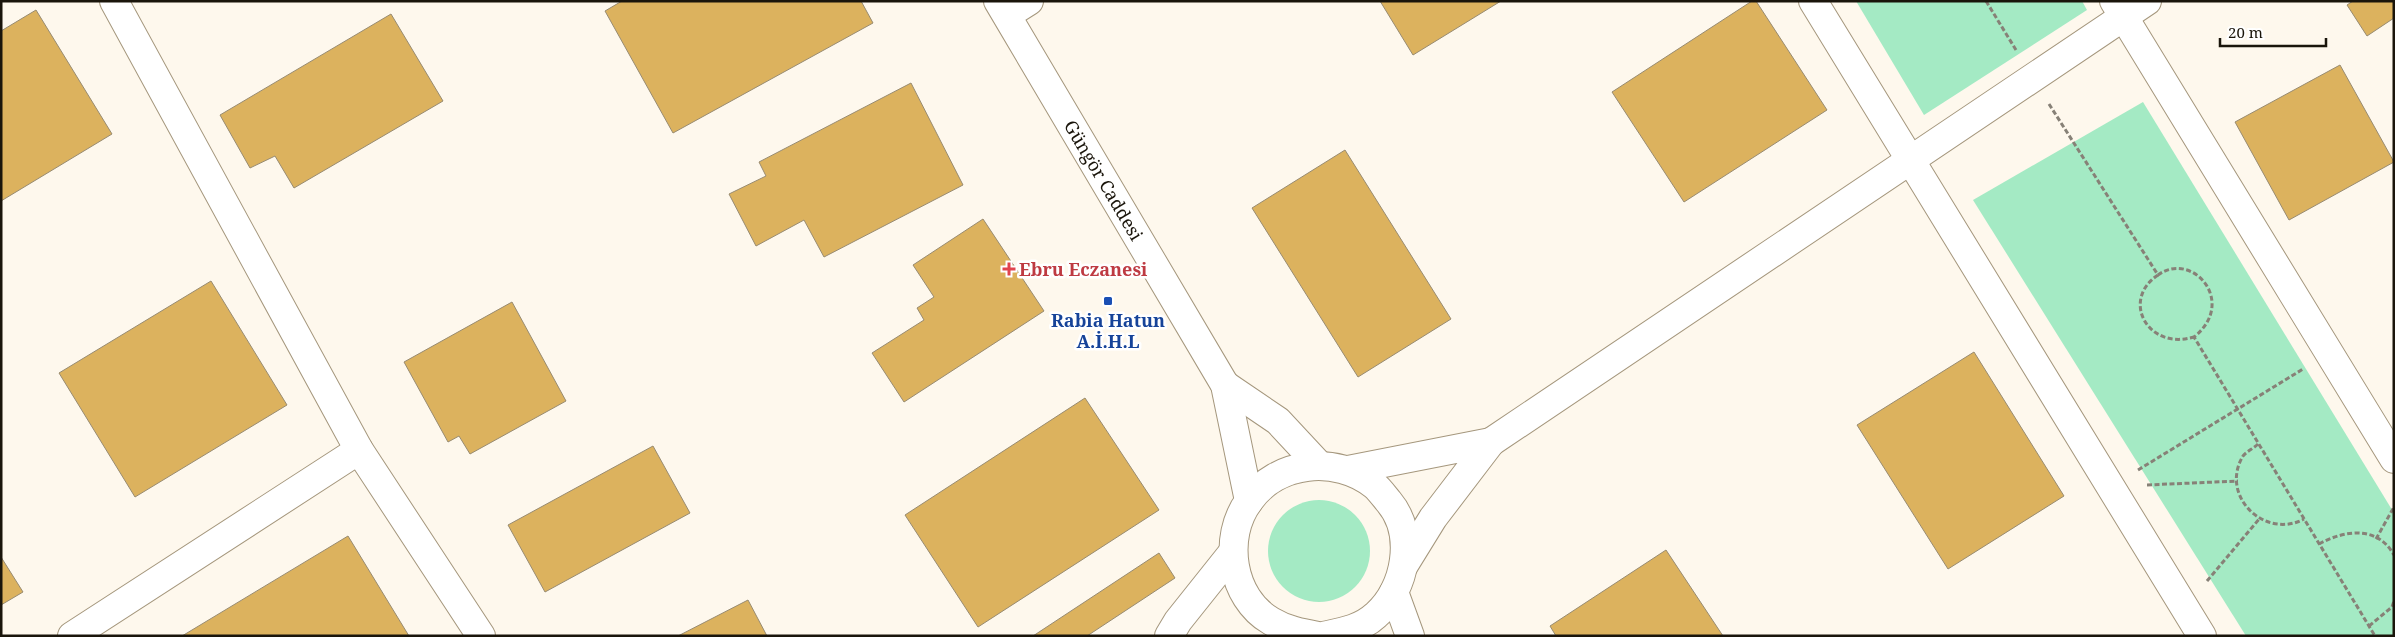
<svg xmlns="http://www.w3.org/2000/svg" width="2395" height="637" viewBox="0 0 2395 637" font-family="'Noto Serif',serif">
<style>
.green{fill:#a4eac4}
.building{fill:#dcb25e;stroke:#988b71}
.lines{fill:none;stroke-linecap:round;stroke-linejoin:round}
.street-casing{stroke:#a5977d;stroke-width:30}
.secondary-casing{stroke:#a5977d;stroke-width:30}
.path{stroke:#878177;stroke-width:3;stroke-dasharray:5 2.5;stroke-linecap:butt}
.street{stroke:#fff;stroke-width:28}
.secondary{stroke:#fff;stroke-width:28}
.health-dot{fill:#e0444e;stroke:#fff;stroke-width:2}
.transit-dot{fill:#1a4fb4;stroke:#fff;stroke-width:2}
.labels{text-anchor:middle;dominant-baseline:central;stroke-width:5;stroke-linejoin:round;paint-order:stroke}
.street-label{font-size:18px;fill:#1a150b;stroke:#fff}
.health-label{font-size:18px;font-weight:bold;fill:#be3a42;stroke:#fff;text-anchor:start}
.transit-label{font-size:18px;font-weight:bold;fill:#164399;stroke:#fff}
</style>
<rect width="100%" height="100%" fill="#fef8ed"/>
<g class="green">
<path d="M1856,1H2082L2087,10L1924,115Z"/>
<path d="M2143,102L2394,513V636H2246L1973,200Z"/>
<circle cx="1319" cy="551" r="51"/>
</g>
<g class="building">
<path d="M622,1H861L873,23L673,133L605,11Z"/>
<path d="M1380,1H1501L1413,55Z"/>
<path d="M1752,1H1756L1827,110L1684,202L1612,92Z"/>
<path d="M2353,1H2394V18L2367,36L2347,5Z"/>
<path d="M36,10L112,134L1,201V31Z"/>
<path d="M391,14L443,101L294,188L275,156L250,168L220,115Z"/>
<path d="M2340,65L2394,162L2289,220L2235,122Z"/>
<path d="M911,83L963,185L824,257L804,220L756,246L729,194L766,176L759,162Z"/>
<path d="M1345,150L1451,319L1358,377L1252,208Z"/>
<path d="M983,219L1044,311L904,402L872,353L924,320L917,308L934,297L913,265Z"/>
<path d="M211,281L287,405L135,497L59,373Z"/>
<path d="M512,302L566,401L470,454L459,436L448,442L404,362Z"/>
<path d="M1974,352L2064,496L1948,569L1857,425Z"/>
<path d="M1085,398L1159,510L978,627L905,515Z"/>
<path d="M653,446L690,513L545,592L508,525Z"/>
<path d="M348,536L409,636H182Z"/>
<path d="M1666,550L1723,636H1556L1550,626Z"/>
<path d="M1159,553L1175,578L1087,636H1033Z"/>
<path d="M1,557L23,592L1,605Z"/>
<path d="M748,600L767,636H678Z"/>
</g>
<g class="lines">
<g class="street-casing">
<g id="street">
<path d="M114,1L359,450L481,636"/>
<path d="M1813,1L2202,636"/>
<path d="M2114,1L2394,459"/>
<path d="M1007,15L1029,1"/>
<path d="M72,636L359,450"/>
</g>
</g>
<g class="secondary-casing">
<g id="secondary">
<path id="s1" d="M998,1L1225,385L1249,501"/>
<path d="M1225,385L1278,421L1319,465"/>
<path d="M1491,442L2147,1"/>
<path d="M1348,470L1491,442L1433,518L1404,565"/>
<path d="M1394,592L1410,636"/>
<path d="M1169,636L1178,621L1233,552"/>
<path d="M1318,636C1301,633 1286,630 1271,621C1231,598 1222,537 1249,501C1277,461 1336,455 1374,485C1379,489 1384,496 1389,502C1416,534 1406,589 1376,615C1361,629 1342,632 1323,636"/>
</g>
</g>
<g class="path">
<path d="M1986,1L2016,50"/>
<path d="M2049,104L2158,275C2192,250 2238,302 2194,337L2375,636"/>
<path d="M2158,275C2120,300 2148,351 2194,337"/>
<path d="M2258,444C2254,448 2246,452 2243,456C2219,496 2265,540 2304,519"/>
<path d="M2138,470L2303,369"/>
<path d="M2147,485L2238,481"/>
<path d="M2376,539L2394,507"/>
<path d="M2319,544C2345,530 2377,525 2394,555"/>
<path d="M2207,581L2260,518"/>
<path d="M2369,626L2392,607L2394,601"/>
</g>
<use href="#street" class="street"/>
<use href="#secondary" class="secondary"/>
</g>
<path class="health-dot" d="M1006.5 261.5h5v5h5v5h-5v5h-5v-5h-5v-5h5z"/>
<rect class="transit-dot" x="1103" y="296" width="10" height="10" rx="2.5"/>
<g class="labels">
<g class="street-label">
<text stroke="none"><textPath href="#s1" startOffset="208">Güngör Caddesi</textPath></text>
</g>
<g class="health-label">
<text x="1019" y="269">Ebru Eczanesi</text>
</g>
<g class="transit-label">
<text x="1108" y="320">Rabia Hatun<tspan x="1108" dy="21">A.İ.H.L</tspan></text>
</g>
</g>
<rect width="2395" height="637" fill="none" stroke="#1a150b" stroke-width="5"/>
<path d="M2220 38v8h106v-8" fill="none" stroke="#1a150b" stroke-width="2.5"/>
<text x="2228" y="38" font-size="15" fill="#1a150b" stroke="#ffffff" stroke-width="4" paint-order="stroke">20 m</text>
</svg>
